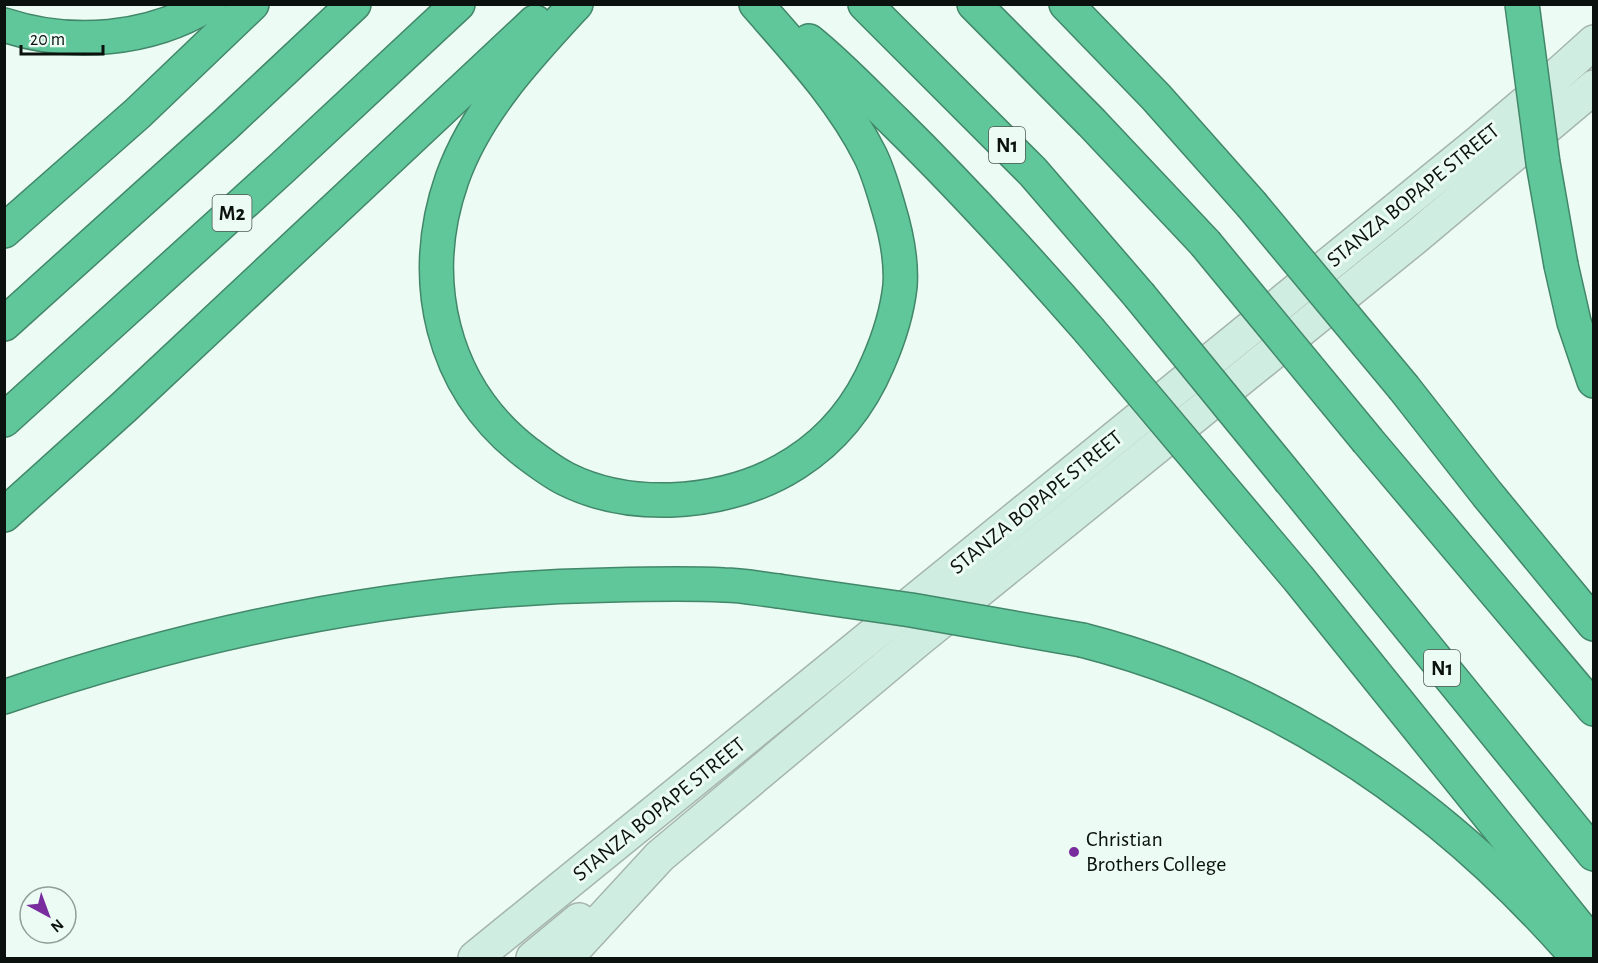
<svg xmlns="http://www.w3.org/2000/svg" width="1598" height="963" viewBox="0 0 1598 963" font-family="'Alegreya Sans',sans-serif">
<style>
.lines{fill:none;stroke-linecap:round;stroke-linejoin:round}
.secondary-casing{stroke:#a6b5ad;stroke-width:36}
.motorway-casing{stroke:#428769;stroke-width:36}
.secondary{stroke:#cfeee1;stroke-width:33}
.motorway{stroke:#60c79a;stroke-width:33}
.motorway-bridge-casing{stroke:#428769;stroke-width:36;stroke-linecap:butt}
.motorway-bridge{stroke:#60c79a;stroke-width:33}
.poi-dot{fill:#792c9d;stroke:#ecfcf4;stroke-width:2}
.labels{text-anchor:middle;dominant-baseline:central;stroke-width:6;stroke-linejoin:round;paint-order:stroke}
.shield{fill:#ecfcf4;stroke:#4e5853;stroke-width:1.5}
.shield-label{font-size:21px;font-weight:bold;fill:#0b110e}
.street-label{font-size:22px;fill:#0b110e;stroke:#ecfcf4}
.poi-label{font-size:22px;fill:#0b110e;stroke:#ecfcf4;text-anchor:start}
</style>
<rect width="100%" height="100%" fill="#ecfcf4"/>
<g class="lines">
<g class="secondary-casing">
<g id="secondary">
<path d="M475,958L1478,143L1543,88L1594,42"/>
<path d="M533,958L579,920"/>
<path d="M566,958L660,856L918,640L1417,236L1594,87"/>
</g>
</g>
<g class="motorway-casing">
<g id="motorway">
<path d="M576,4C528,56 476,111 452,179C417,279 441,387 527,453C539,462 552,472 566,479C598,495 636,501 671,500C764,496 841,451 878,363C889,338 897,313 900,286C902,259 896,232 888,206C883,189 878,171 870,155C842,99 797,51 756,4"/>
<path d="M865,4L1033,172L1139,295"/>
<path d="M974,4L1092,123L1205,243"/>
<path d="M1066,4L1156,97L1251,204"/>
<path d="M4,25C71,47 149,41 209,4"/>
<path d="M809,41C840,66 867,95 896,123C963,189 1027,259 1089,330"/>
<path d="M4,231L138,113L252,4"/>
<path d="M1561,265L1574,322L1594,381"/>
<path d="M4,324L225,125L354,4"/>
<path d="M1404,388L1487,494L1594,624"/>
<path d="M4,420L282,168L458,4"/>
<path d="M1368,441L1594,709"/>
<path d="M1291,481L1594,854"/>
<path d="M4,515L124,407L535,22"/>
<path d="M1260,533L1298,578L1585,935"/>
<path d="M1082,640C1281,691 1444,804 1578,958"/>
<path d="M4,697C201,630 402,588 610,585C648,584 686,583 724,585C742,585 760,589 778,591"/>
</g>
</g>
<use href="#secondary" class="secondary"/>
<use href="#motorway" class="motorway"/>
<g class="motorway-bridge-casing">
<g id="motorway-bridge">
<path d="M1522,4L1543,163L1561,265"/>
<path d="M1251,204L1404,388"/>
<path d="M1205,243L1368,441"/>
<path d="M1139,295L1291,481"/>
<path d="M1089,330L1260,533"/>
<path d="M778,591L911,610L1082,640"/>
</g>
</g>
<use href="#motorway-bridge" class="motorway-bridge"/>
</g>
<circle class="poi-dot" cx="1074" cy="852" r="6"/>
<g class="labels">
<g class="shield">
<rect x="989" y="127" width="36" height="36" rx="4.5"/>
<rect x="212.5" y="195" width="39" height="36" rx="4.5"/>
<rect x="1424" y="650" width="36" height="36" rx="4.5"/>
</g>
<g class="shield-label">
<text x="1007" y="145">N1</text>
<text x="232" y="213">M2</text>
<text x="1442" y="668">N1</text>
</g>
<g class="street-label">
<text transform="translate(1413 195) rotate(-39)">STANZA BOPAPE STREET</text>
<text transform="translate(1036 502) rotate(-39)">STANZA BOPAPE STREET</text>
<text transform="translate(659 809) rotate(-39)">STANZA BOPAPE STREET</text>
</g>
<g class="poi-label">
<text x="1086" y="839">Christian<tspan x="1086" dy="25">Brothers College</tspan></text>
</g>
</g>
<rect width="1598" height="963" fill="none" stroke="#0b110e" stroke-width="12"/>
<g transform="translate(48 915) rotate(139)"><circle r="28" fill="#ecfcf4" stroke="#929e98" stroke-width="1.5"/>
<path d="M0-4.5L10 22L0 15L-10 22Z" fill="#792c9d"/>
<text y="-9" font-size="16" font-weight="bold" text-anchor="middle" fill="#0b110e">N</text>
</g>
<path d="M21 45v9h82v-9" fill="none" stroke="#0b110e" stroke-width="3"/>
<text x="30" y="45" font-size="18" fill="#0b110e" stroke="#ecfcf4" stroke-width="4.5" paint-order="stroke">20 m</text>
</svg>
